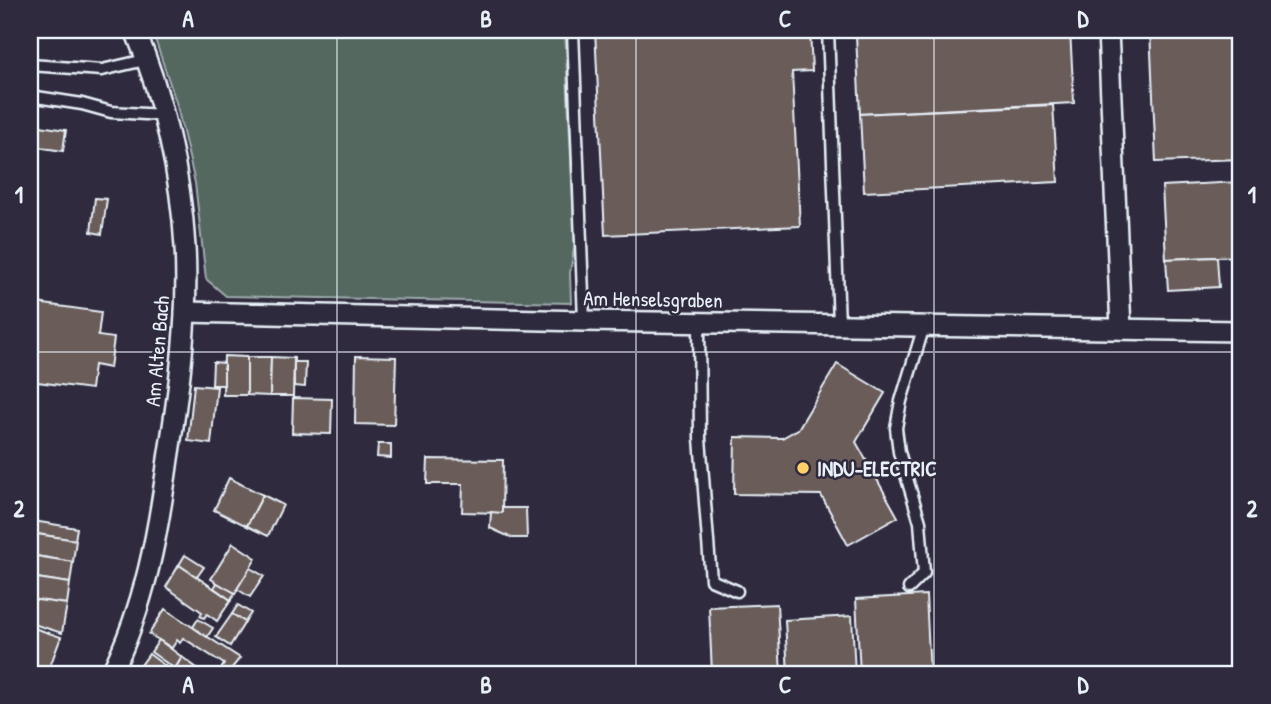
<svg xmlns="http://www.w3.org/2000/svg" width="1271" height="704" viewBox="0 0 1271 704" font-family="'Patrick Hand',sans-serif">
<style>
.green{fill:#556861;stroke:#9eacac;stroke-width:2}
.building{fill:#6a5b58;stroke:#e8f1f8;stroke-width:2}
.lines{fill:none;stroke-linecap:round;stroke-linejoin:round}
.service-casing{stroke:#e8f1f8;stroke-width:15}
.minor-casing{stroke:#e8f1f8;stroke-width:24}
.service{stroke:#2f2a3d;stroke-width:10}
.minor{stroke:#2f2a3d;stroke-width:19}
.grid{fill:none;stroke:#e8f1f8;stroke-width:2;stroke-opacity:0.55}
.poi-dot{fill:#ffd166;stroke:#2f2a3d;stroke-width:2.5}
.labels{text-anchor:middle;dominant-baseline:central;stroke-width:5;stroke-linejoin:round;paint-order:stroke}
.street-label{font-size:21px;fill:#e8f1f8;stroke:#2f2a3d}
.poi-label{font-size:21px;font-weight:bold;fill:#e8f1f8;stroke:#2f2a3d;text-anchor:start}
.neatline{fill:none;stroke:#e8f1f8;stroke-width:2.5}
.grid-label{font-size:23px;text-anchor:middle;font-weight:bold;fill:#e8f1f8}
</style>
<rect width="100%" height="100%" fill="#2f2a3d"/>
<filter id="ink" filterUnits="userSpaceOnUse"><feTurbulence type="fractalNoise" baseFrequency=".0143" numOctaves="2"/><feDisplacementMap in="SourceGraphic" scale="14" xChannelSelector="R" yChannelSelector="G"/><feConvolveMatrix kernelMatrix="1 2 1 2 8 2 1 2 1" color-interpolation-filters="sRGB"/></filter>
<g filter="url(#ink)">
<path class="green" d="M152,30H565L575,243L570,273L571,303L226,296L206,279L195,183L176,102Z"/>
<g class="building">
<path d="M595,30H810L812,71L792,72L800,226L605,235Z"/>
<path d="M984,30H1070L1074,103L860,114L856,36Z"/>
<path d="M1150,30H1241V159L1156,162Z"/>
<path d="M1053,105L1058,182L864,192L860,114Z"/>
<path d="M34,125L66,130L63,151L30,146Z"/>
<path d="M1239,182L1241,256L1166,259L1162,186Z"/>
<path d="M95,198L107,199L102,234L91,232Z"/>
<path d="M1217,257L1219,287L1168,290L1166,259Z"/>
<path d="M30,302L101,312L98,336L114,338L110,368L94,365L91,389L30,381Z"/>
<path d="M224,356L247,357V395H223Z"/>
<path d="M356,356L396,357L394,425L355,424Z"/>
<path d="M247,357H271L270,396L247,395Z"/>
<path d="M271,357L294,358L293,396H270Z"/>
<path d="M213,362L224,363V385H212Z"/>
<path d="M294,362H306L305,387L294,386Z"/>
<path d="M837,364L885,393L856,442L898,517L848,545L821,495L734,494L735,437L782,438L798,429Z"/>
<path d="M194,385L217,387L211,444L188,441Z"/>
<path d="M293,398L332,399L331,434L292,433Z"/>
<path d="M378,444H391V458L377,457Z"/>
<path d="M428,459L503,460L502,513L462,512L463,484H427Z"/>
<path d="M229,478L263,495L247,526L214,510Z"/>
<path d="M263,495L283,505L268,536L247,526Z"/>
<path d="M502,508H526L527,538H512L490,528L491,512L502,513Z"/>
<path d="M33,521L77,528L75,540L31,533Z"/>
<path d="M30,533L76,540L73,562L30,555Z"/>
<path d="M233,543L256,558L235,594L211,579Z"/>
<path d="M30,555L73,562L70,583L30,577Z"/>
<path d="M185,555L204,567L197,577L179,565Z"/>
<path d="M179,565L231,600L217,621L207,614L204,618L200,616L202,612L166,587Z"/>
<path d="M250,568L264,576L250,597L237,589Z"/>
<path d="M30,577L70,583L67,604L30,599Z"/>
<path d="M217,583L235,593L231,600L214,588Z"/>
<path d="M926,595L930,674H860L856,599Z"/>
<path d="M30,599L67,604L62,633L30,623Z"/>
<path d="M777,604L781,674H712L709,607Z"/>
<path d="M238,605L251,613L245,622L232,614Z"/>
<path d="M165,609L240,658L227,674L220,671L224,664L183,638L180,643L177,640L172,648L149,634Z"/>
<path d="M232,614L245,622L230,646L216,637Z"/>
<path d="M852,616L855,674H788L785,620Z"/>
<path d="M198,619L213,628L207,637L193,627Z"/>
<path d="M31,627L61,637L47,674L30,669Z"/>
<path d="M159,640L182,657L175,669L151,652Z"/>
<path d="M149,654L176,674H148L139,668Z"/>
<path d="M182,657L197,668L193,674H182L175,669Z"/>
</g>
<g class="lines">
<g class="service-casing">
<g id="service">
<path d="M573,30L584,321"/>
<path d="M828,30L839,325"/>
<path d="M30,65L102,70L145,60"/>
<path d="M30,96L82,104L111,112L162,115"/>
<path d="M699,323L700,438L711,580L737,591"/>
<path d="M909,588L924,573L920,522L899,452L896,428L901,401L924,326"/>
</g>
</g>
<g class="minor-casing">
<g id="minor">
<path d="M1108,30L1121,329"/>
<path d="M185,312L584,321L1241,331"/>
<path d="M111,674C145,606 158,533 168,459C179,390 189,317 185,247C181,174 163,97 135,30"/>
</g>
</g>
<use href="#service" class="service"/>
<use href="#minor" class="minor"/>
</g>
</g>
<path class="grid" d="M337,30V674M636,30V674M934,30V674M30,352H1241"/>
<circle class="poi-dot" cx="803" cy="468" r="7"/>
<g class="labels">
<g class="street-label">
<text transform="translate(653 299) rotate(1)">Am Henselsgraben</text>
<text transform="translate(157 351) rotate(-85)">Am Alten Bach</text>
</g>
<g class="poi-label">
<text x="817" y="468">INDU-ELECTRIC</text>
</g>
</g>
<rect width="1271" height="704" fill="none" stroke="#2f2a3d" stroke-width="77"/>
<rect x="38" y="38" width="1194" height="628" class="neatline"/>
<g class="grid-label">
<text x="188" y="27">A</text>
<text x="486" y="27">B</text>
<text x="785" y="27">C</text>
<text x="1083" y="27">D</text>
<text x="19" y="203">1</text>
<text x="1252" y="203">1</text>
<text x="19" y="517">2</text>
<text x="1252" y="517">2</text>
<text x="188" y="693">A</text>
<text x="486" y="693">B</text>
<text x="785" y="693">C</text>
<text x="1083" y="693">D</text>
</g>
</svg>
